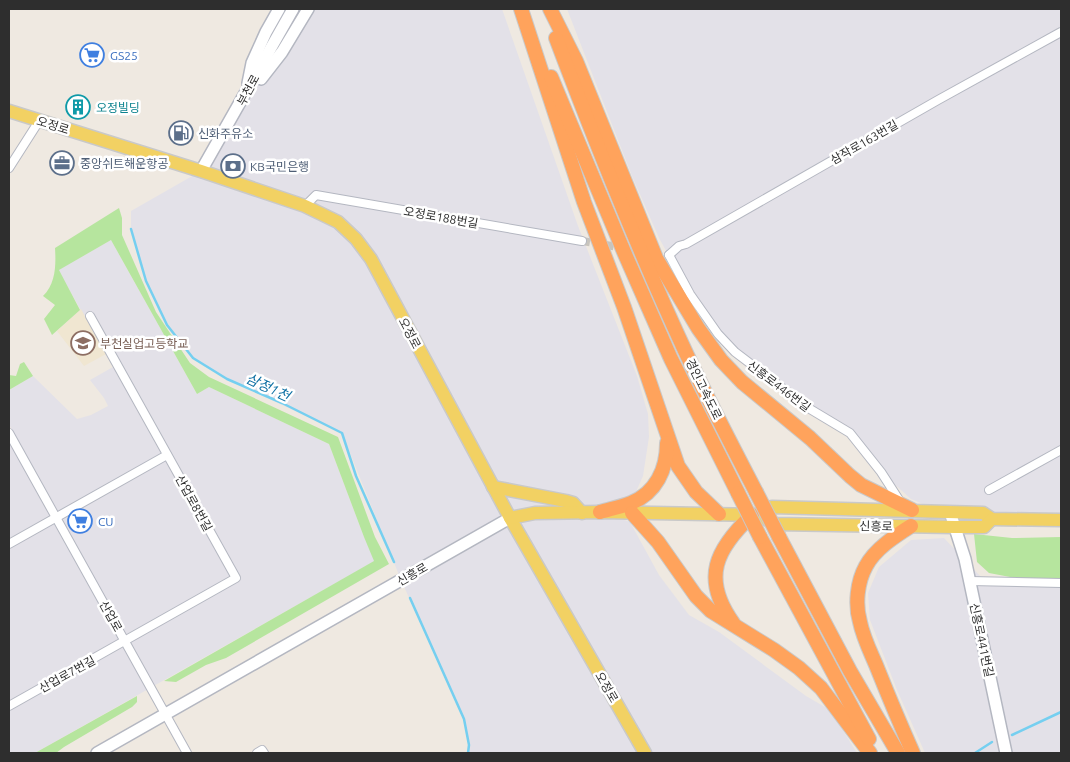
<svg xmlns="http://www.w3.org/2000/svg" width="1070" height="762" viewBox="0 0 1070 762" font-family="Ubuntu,'Noto Sans KR',sans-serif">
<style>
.industrial{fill:#e3e1e8}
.education{fill:#f0e6d1}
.green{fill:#b6e59e}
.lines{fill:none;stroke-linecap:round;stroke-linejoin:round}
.stream{stroke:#75cff0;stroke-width:2.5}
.street-tunnel{stroke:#c8c4bd;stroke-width:8;stroke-dasharray:8 4;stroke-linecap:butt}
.street-casing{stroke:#b4b7c1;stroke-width:10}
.secondary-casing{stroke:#b4b7c1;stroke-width:14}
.primary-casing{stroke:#c9c9c9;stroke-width:15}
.highway-casing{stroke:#c9c9c9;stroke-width:16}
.street{stroke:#fff;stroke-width:8}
.secondary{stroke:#fff;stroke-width:11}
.primary{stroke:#f2d163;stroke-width:12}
.highway{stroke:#ffa35c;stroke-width:14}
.highway-bridge-casing{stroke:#c9c9c9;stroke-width:16;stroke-linecap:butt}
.highway-bridge{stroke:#ffa35c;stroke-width:14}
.labels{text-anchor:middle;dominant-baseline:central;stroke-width:5;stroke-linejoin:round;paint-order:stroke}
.shop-label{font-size:12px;fill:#366cbe;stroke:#fff;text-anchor:start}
.street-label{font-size:12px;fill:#2e2e2e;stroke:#fff}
.culture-label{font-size:12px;fill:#0d838f;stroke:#fff;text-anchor:start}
.service-label{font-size:12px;fill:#4e5e75;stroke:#fff;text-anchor:start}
.education-label{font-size:12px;fill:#785e54;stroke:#fff;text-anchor:start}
.water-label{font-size:14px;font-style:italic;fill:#0d6fa3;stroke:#fff}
</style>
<rect width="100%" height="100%" fill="#efe9e1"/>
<g class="industrial">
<path d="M308,9H502L578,226L637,376L648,414L649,437L643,476L631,503L601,512L630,522L659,575L689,615L719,632L806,696L825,707L837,721L857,753H468L469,745L464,719L401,580L342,433L227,379L193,358L167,325L146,281L131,229V211L201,171L225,130Z"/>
<path d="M567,9H1061V519L957,518L911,499L881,472L850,433L735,352L690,294L659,238L632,176Z"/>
<path d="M111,240L197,394L209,387L329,444L364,537L375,561L35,753H9V440L15,436L9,424V390L33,376L77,419L91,415L108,406L104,398L90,380L113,367L58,270Z"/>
<path d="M944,538L982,578L1061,582V753H925L897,690L870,620L868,593L879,567L911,540Z"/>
</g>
<path class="education" d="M81,309L106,354L84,366L57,331Z"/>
<g class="green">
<path d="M119,208L122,218V235L156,312L190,363L209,377L338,437L375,537L389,564L226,658L206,665L176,682L164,681L374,561L364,537L329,444L209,387L197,394L111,240L59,270L80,310L52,335L44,319L55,305L43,296C56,284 56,264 55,248Z"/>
<path d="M24,362L33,376L9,390V375L16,376L20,364Z"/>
<path d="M974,534L1012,538L1061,537V578L1037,582L989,573L977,562Z"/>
<path d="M137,696V702L132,707L64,747L56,753H35Z"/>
</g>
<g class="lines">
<g class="stream">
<path d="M131,229L146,281L167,325L193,358L227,379L282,403L342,433L356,476L394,562"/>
<path d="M410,598L464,719L469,745L468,753"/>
<path d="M1012,735L1061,712"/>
<path d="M975,753L992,742"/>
</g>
<path class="street-tunnel" d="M582,241L642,251"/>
<g class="street-casing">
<g id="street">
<path d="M9,168L39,121"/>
<path d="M305,206L316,195L582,241"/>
<path d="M669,255L679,246L686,244L938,100L1061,32"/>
<path d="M669,255L690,294L718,334L735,352L810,409L850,433L881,472L901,503"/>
<path d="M9,433L187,753"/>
<path d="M989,490L1061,450"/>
<path d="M9,544L167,455"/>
<path d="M970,581L1061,583"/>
<path d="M9,706L236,578L90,316"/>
<path d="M257,753L262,750L264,753"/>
</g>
</g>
<g class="secondary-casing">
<g id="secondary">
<path d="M261,79L282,52L308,9"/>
<path d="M248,83L252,63L266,32L279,9"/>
<path d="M201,171L293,9"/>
<path d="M950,512L965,559L1006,753"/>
<path d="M97,753L510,518"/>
</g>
</g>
<g class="primary-casing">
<g id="primary">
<path d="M9,111L201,171L305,206L338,222L356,239L371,259L510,518L645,753"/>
<path d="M493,487L566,501L573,503L582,513"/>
<path d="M759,515L772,507L983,513L992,519L1061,520"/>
<path d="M510,518L535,513L600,512L759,515L775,524L955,527H984L992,519"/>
</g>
</g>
<g class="highway-casing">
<g id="highway">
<path d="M521,9L584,202L624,307L678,466L696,492L719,514"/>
<path d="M550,9L576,61L656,258L698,328L721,360L742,382L810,438L850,476L861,485L912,510"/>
<path d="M556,38C596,144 638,250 686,353C708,400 732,446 756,492"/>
<path d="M551,77L624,252L671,359L738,493"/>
<path d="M600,512C610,509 621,507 631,503C656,493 667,469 667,443"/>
<path d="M632,513L658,542L696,596L711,611L774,650L799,668L821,688L870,753"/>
<path d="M911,526C895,536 875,549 866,566C857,582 855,605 860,622C863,637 870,651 876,665C888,695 900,724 913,753"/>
<path d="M760,537L869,739"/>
<path d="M779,537L850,671L898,753"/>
<path d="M733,623C701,578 716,549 752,515"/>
</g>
</g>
<use href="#street" class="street"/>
<use href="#secondary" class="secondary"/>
<use href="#primary" class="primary"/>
<use href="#highway" class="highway"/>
<g class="highway-bridge-casing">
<g id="highway-bridge">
<path d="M756,492L779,537"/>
<path d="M738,493L760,537"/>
</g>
</g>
<use href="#highway-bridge" class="highway-bridge"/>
</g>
<defs>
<g id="supermarket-ring" transform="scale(1.25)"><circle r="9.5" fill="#fff" stroke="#3f7fe0" stroke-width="1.5"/><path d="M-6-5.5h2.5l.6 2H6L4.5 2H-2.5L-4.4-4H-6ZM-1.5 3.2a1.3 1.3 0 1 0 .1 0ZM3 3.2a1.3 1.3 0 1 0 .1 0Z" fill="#3f7fe0"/></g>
<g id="building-ring" transform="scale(1.25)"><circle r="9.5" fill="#fff" stroke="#0f9aa8" stroke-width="1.5"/><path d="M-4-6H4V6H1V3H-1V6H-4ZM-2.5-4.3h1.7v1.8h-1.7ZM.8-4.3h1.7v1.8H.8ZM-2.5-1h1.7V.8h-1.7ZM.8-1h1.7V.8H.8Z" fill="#0f9aa8"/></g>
<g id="fuel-ring" transform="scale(1.25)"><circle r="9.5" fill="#fff" stroke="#5c6f8a" stroke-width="1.5"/><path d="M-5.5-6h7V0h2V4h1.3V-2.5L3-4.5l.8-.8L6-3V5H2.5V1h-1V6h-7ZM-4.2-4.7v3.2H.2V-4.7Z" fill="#5c6f8a"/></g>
<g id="office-ring" transform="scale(1.25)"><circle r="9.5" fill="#fff" stroke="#5c6f8a" stroke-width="1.5"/><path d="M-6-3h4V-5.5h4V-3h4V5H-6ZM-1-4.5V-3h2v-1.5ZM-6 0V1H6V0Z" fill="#5c6f8a"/></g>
<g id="bank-ring" transform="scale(1.25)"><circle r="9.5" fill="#fff" stroke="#5c6f8a" stroke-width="1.5"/><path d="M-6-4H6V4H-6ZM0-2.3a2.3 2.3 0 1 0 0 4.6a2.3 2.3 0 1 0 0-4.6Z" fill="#5c6f8a"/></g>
<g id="school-ring" transform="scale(1.25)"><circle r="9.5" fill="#fff" stroke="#8d6e63" stroke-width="1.5"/><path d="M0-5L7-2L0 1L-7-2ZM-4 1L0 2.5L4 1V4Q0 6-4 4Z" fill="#8d6e63"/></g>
</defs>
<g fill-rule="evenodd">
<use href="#supermarket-ring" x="92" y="55"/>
<use href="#building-ring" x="78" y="107"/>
<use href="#fuel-ring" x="181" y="133"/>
<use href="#office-ring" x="62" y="163"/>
<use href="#bank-ring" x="233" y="166"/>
<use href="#school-ring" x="83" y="343"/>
<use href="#supermarket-ring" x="80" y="521"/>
</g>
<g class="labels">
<g class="shop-label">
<text x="110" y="55">GS25</text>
<text x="98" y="521">CU</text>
</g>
<g class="street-label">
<text transform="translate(248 90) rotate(-61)">부천로</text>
<text transform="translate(53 125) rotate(17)">오정로</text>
<text transform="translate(864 142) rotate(-30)">삼작로163번길</text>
<text transform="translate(441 217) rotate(10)">오정로188번길</text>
<text transform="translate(410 333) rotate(62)">오정로</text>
<text transform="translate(779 386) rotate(37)">신흥로446번길</text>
<text transform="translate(704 389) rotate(64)">경인고속도로</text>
<text transform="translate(194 503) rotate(61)">산업로8번길</text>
<text transform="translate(876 526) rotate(1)">신흥로</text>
<text transform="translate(412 574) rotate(-30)">신흥로</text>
<text transform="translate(111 616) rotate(61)">산업로</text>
<text transform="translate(982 640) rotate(78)">신흥로441번길</text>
<text transform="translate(67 674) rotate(-29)">산업로7번길</text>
<text transform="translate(607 687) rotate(60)">오정로</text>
</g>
<g class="culture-label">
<text x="96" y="107">오정빌딩</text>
</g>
<g class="service-label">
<text x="198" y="133">신화주유소</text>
<text x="80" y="163">중앙쉬트해운항공</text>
<text x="250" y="166">KB국민은행</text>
</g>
<g class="education-label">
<text x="100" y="343">부천실업고등학교</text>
</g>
<g class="water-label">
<text transform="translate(268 387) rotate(25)">삼정1천</text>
</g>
</g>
<rect width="1070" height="762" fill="none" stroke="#2e2e2e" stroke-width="20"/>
</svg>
